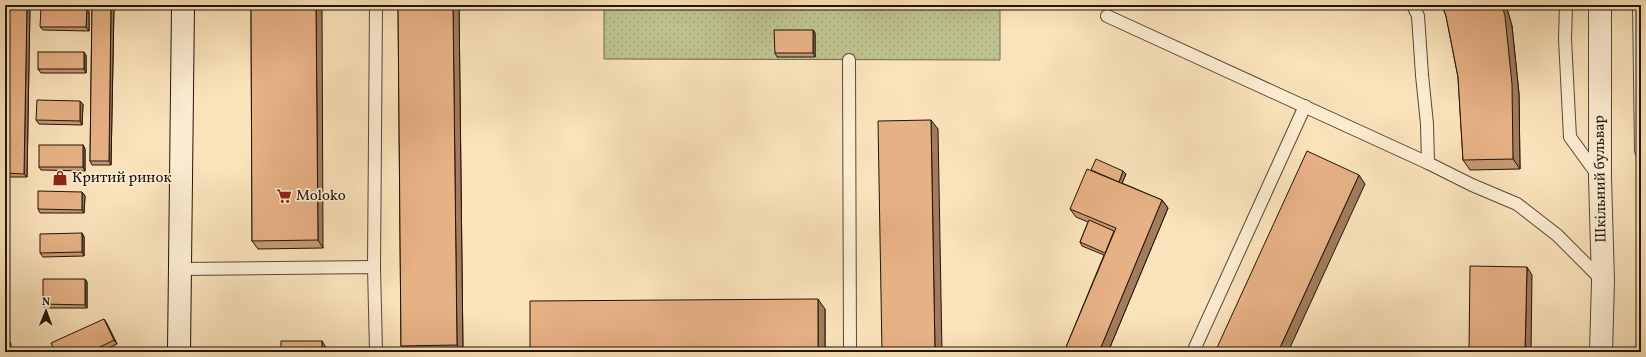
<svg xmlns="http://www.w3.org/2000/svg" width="1646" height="357" viewBox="0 0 1646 357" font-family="Vollkorn,serif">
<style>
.garden{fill:url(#garden-dots);stroke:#706c4e}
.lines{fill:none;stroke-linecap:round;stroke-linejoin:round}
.lane-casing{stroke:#574837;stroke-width:14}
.street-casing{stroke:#574837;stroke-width:24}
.secondary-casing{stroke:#21140b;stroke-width:24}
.lane{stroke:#fcecd2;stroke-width:12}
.street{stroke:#fcecd2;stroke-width:22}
.secondary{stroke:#fcecd2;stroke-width:22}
.wall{fill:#c69872;stroke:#21140b}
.shaded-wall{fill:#a17c5d;stroke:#21140b}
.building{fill:#e6b185;stroke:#21140b}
.labels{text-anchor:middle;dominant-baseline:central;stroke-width:3.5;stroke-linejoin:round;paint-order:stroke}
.poi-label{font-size:15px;fill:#21140b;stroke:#fcecd2;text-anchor:start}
.street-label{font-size:15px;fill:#21140b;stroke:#fcecd2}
</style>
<defs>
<pattern id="garden-dots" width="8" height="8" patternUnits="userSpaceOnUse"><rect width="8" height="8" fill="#bec390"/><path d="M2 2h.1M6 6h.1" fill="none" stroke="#a3a77b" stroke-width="1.8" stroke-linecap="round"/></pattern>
</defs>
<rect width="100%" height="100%" fill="#fae2ba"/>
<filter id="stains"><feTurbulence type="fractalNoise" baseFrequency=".005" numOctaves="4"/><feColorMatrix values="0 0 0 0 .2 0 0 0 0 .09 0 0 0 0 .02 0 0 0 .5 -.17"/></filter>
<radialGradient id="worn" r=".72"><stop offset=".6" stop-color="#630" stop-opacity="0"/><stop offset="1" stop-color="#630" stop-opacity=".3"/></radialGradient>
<path class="garden" d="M604,5H1000V60L604,59Z"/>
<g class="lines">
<g class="lane-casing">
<g id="lane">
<path d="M1413,5L1418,16L1422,75L1427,124L1428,163L1472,185L1517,204L1557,235L1603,281"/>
<path d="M1566,5L1565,39L1570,137L1599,177"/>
<path d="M1639,5L1641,151"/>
<path d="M1107,16L1428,163"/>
<path d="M849,60L850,352"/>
<path d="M374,267L376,5"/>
<path d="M180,269L374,267L376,352"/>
<path d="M1193,352L1305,106"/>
</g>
</g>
<g class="street-casing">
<path id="street" d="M1600,5V178L1603,281L1601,352"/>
</g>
<g class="secondary-casing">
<path id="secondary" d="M179,352L183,5"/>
</g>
<use href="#lane" class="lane"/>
<use href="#street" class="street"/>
<use href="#secondary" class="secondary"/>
</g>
<g class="wall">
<path d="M5,5H30L27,177H5Z"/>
<path d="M92,5H114L111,165H92L90,161Z"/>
<path d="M251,5L323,248L258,249L252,241Z"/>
<path d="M398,5H459L463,352H406L401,346Z"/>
<path d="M1442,5H1506L1512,26L1519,94L1520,169L1470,170L1463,160L1458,77L1446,16Z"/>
<path d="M89,12V31L43,30L40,27Z"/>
<path d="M813,30L815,33V57H777L775,53Z"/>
<path d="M86,55V73H41L38,69Z"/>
<path d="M83,104L82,125L39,124L36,120Z"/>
<path d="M83,145L85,149V171L41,170L39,167Z"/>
<path d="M1123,171L1126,174L1122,183L1162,200L1168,208L1108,352H1064L1104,255L1082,246L1080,242L1088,222L1076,217L1070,209Z"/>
<path d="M82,192L85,196L84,213H40L38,209Z"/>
<path d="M82,233L84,237V256L43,257L40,253Z"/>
<path d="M85,279L87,282V308H45L43,304Z"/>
<path d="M825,309V352H530Z"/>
<path d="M106,322L117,344L100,352H55Z"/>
</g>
<g class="shaded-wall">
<path d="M27,5H30L27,177L24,174Z"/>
<path d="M111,5H114L111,165L109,161Z"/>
<path d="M316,5H322L323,248L318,240Z"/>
<path d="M453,5H459L463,352H461L457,345Z"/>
<path d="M1502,5H1506L1512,26L1519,94L1520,169L1513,159Z"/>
<path d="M87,8L89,12V31L86,27Z"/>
<path d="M813,30L815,33V57L813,53Z"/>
<path d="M84,52L86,55V73L84,69Z"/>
<path d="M80,101L83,104L82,125L80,121Z"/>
<path d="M931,120L938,129L942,352H935Z"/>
<path d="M83,145L85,149V171L83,167Z"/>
<path d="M1123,171L1126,174L1120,188L1118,184Z"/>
<path d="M1359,175L1365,184L1288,352H1278Z"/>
<path d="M82,192L85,196L84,213L82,210Z"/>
<path d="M1162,200L1168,208L1108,352H1099Z"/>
<path d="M82,233L84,237V256L82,252Z"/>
<path d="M1527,267L1532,275L1531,352H1525Z"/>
<path d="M85,279L87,282V308L85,305Z"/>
<path d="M818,299L825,309V352H820L818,350Z"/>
<path d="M104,319L106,322L117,344L114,340Z"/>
<path d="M9,340L11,344V352H8Z"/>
<path d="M322,341L327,349V352H322Z"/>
</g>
<g class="building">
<path d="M5,5H27L24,174L5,173Z"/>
<path d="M92,5H111L109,161H90Z"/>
<path d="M251,5H316L318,240L252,241Z"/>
<path d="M398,5H453L457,345L401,346Z"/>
<path d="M1442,5H1502L1505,16L1512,84L1513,159L1463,160L1458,77L1446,16Z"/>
<path d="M41,7L87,8L86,27H40Z"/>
<path d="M774,30H813V53H775Z"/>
<rect x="38" y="52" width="46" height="17"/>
<path d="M37,100L80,101V121L36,120Z"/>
<path d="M931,120L935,352H882L878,121Z"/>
<rect x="39" y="145" width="44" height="22"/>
<path d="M1307,151L1359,175L1278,352H1215Z"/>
<path d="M1096,159L1123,171L1119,182L1091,170Z"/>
<path d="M1087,169L1162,200L1099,352H1064L1116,228L1070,209Z"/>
<path d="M38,191L82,192V210L38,209Z"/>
<path d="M1089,220L1114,231L1105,253L1080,242Z"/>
<path d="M82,233V252L40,253V234Z"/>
<path d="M1470,266L1527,267L1525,352H1469Z"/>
<path d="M43,279H85V305L43,304Z"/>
<path d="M818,299V350L530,352V301Z"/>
<path d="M104,319L114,340L90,352H55L51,343Z"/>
<path d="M5,340H9L8,352H5Z"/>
<rect x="281" y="341" width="41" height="11"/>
</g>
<defs>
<g id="shop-bare" transform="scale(1.2)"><path d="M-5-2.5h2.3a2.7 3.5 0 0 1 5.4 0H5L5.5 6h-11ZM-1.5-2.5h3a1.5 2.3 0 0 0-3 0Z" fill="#8f2418" stroke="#fcecd2" stroke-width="2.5" paint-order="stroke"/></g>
<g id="supermarket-bare" transform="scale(1.2)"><path d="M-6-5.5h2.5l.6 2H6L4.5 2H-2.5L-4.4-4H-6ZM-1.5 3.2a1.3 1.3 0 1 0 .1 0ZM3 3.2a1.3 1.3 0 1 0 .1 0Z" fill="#8f2418" stroke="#fcecd2" stroke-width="2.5" paint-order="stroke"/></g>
</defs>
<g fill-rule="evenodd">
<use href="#shop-bare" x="60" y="178"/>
<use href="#supermarket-bare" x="284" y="196"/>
</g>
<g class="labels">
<g class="poi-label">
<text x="72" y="178">Критий ринок</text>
<text x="296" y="196">Moloko</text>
</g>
<g class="street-label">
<text transform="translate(1601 179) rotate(-91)">Шкільний бульвар</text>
</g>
</g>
<rect width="1646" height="357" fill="none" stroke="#fae2ba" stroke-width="20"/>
<rect x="6" y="6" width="1634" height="345" fill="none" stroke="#21140b" stroke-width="2"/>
<rect x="10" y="10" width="1626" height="337" fill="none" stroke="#21140b"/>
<g transform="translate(46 311) rotate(1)" stroke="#fcecd2" stroke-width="3" paint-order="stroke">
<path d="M0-3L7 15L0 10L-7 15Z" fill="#21140b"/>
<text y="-6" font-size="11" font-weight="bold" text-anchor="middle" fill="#21140b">N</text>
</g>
<rect width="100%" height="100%" filter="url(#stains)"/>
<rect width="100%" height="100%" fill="url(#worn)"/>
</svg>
